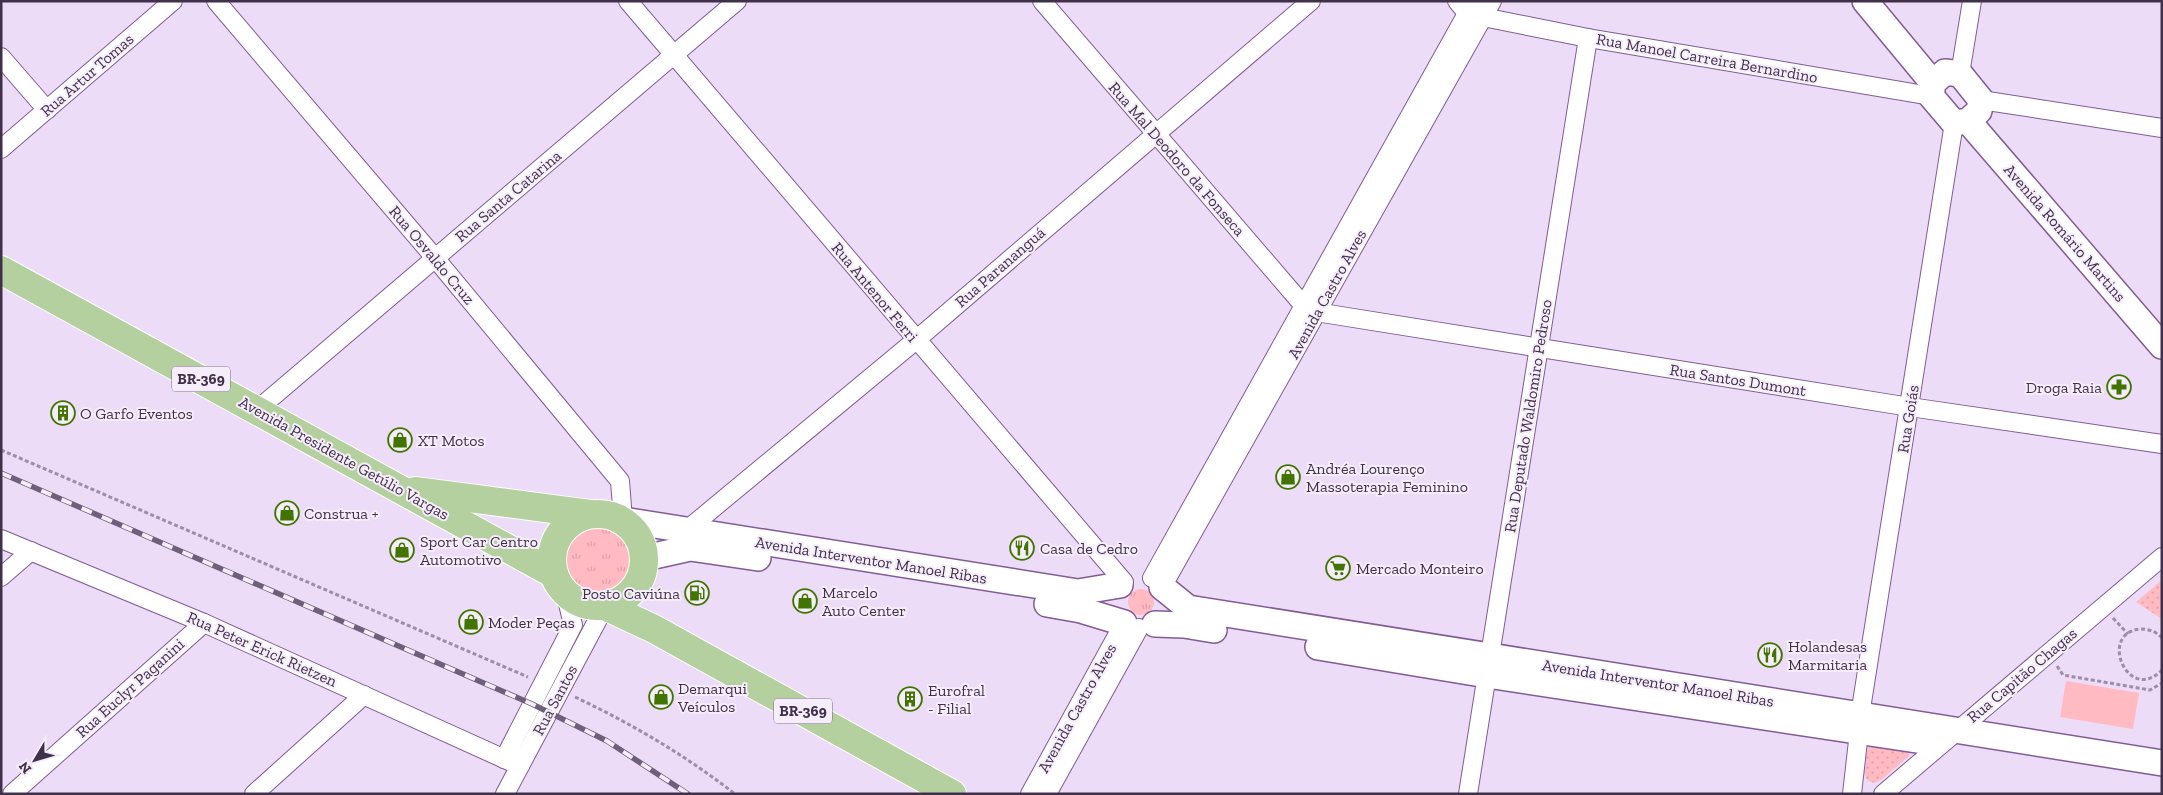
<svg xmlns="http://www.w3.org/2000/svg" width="2163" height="795" viewBox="0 0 2163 795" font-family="'Zilla Slab',serif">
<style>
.grass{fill:url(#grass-tufts)}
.park{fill:url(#park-dots)}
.pitch{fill:#ffbbc1}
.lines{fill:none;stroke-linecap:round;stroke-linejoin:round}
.street-casing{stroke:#825b98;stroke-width:20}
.secondary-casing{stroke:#825b98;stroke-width:28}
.primary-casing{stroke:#fff;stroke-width:30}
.path{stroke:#9e8da7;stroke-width:3;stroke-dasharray:4 2.5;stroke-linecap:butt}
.street{stroke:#fff;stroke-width:18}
.secondary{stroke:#fff;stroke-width:25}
.primary{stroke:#b4d09e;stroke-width:28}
.rail-casing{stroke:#705f7a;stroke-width:5.5}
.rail{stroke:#f6edfb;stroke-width:4;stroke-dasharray:11;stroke-linecap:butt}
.labels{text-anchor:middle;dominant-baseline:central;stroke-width:4;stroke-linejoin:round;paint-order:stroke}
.shield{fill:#f6edfb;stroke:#77697f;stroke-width:1}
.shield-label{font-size:15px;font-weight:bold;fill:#41304a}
.street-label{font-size:16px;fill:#41304a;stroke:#f6edfb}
.poi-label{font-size:16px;fill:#41304a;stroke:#f6edfb;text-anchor:start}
</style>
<defs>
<pattern id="grass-tufts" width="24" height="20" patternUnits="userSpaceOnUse" patternTransform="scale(1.25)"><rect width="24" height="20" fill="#ffbbc1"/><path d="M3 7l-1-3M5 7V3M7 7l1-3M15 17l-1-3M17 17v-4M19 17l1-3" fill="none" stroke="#dca1a7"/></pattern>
<pattern id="park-dots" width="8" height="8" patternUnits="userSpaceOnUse" patternTransform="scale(1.25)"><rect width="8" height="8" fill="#ffbbc1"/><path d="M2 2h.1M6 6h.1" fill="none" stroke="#dca1a7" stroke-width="1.8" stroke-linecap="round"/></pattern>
</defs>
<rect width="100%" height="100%" fill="#eddcf7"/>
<g class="grass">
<circle cx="598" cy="559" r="34"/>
<circle cx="1141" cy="602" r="13"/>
</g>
<g class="park">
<path d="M2162,580V619L2136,602Z"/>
<path d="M1872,745L1906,750L1910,755L1881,780L1874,783L1867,780L1864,773L1867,749Z"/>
</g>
<path class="pitch" d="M2066,681L2139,693L2133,729L2060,717Z"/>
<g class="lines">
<g class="street-casing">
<g id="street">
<path d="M216,1L435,258L620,481L623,520"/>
<path d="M628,1L1124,582"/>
<path d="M1042,1L1304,306L1316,312L1910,407L2162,444"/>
<path d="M1457,1L1467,13L1483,17L1588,38L1931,96"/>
<path d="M1,57L47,110"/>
<path d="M1960,74L1972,1"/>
<path d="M1981,100L2162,128"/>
<path d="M1,149L173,1"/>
<path d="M257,410L737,1"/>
<path d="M688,529L916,340L1311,1"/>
<path d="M1,539L204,623L520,766"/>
<path d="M1,577L31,551"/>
<path d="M1152,578L1474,1"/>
<path d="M1162,587L1492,1"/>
<path d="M1860,715L1954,123"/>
<path d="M504,759L573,625L565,591"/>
<path d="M12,794L204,623"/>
<path d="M254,794L364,695"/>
<path d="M505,794L605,606"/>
<path d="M1030,794L1124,623"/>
<path d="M1047,794L1139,628"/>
<path d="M1468,794L1588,38"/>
<path d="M1852,794L1859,732"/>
<path d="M1883,794L2162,557"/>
</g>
</g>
<g class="secondary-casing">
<g id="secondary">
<path d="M1865,1L1933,83"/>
<path d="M1945,72L1960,74L1981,100L1979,111L1968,121L1954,123L1931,96L1933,83Z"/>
<path d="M1968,121L2162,346"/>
<path d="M623,520L1078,592L1120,585"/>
<path d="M645,558L690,548L758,558"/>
<path d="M1162,587L1188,608L2162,763"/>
<path d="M1047,604L1081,610L1124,623"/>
<path d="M1155,624L1184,625L1214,630"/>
<path d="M1318,647L1487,675L1923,741"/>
</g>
</g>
<g class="primary-casing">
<g id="primary">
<path d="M1,270L554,574"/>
<path d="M415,491L590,514"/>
<circle cx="598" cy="560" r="46"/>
<path d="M605,606L654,629L952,794"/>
</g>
</g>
<g class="path">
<path d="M1,450L528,677"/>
<path d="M2113,618L2128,634"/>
<path d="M2162,638C2157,632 2149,629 2141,629C2097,632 2128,705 2162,670"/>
<path d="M2057,666L2063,675L2150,690L2162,683"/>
<path d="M575,697C632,724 685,755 735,794"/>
</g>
<use href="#street" class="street"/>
<use href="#secondary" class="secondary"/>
<use href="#primary" class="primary"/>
<g class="rail-casing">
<path id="rail" d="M1,473L532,704L607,741L688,794"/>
</g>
<use href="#rail" class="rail"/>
</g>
<defs>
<g id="pharmacy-ring" transform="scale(1.25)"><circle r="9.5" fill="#f6edfb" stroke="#427500" stroke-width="1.5"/><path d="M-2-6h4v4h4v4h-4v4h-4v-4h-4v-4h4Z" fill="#427500"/></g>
<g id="building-ring" transform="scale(1.25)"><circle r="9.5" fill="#f6edfb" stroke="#427500" stroke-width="1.5"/><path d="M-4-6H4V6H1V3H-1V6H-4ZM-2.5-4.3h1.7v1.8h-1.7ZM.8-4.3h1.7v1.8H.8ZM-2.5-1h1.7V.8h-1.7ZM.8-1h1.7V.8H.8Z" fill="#427500"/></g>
<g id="shop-ring" transform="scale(1.25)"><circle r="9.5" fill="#f6edfb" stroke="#427500" stroke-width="1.5"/><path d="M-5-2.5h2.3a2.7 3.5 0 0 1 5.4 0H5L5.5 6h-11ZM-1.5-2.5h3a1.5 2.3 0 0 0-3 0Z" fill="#427500"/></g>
<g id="restaurant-ring" transform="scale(1.25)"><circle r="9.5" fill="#f6edfb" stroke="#427500" stroke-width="1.5"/><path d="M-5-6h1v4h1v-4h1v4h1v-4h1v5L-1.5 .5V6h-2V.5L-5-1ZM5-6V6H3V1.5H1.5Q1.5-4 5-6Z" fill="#427500"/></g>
<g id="supermarket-ring" transform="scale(1.25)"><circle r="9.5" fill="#f6edfb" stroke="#427500" stroke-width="1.5"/><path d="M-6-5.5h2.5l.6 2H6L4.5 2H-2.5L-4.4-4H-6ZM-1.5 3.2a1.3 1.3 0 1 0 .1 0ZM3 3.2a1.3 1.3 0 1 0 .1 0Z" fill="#427500"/></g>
<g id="fuel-ring" transform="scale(1.25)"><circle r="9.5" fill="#f6edfb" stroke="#427500" stroke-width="1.5"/><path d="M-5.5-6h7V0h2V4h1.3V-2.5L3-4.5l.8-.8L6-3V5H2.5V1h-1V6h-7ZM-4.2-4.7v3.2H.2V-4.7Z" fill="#427500"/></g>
</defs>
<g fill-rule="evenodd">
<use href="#pharmacy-ring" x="2119" y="387"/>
<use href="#building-ring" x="63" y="413"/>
<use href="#shop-ring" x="400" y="440"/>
<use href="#shop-ring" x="1288" y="477"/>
<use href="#shop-ring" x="287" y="513"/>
<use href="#restaurant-ring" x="1022" y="548"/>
<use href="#shop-ring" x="402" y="550"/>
<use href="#supermarket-ring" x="1338" y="568"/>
<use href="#fuel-ring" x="697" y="593"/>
<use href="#shop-ring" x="805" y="601"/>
<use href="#shop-ring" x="471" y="622"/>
<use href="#restaurant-ring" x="1770" y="655"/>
<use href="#shop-ring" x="661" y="697"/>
<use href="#building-ring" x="910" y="699"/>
</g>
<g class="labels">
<g class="shield">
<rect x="172" y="366.5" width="58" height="25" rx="4"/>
<rect x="774" y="698.5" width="58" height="25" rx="4"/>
</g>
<g class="shield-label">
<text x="201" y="379">BR-369</text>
<text x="803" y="711">BR-369</text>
</g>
<g class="street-label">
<text transform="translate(1707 58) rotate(10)">Rua Manoel Carreira Bernardino</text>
<text transform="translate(87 75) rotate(-41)">Rua Artur Tomas</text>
<text transform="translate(1177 159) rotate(49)">Rua Mal Deodoro da Fonseca</text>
<text transform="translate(508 196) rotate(-40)">Rua Santa Catarina</text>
<text transform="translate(2065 233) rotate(49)">Avenida Romário Martins</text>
<text transform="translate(432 255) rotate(50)">Rua Osvaldo Cruz</text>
<text transform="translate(1000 267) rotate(-41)">Rua Parananguá</text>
<text transform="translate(875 292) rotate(50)">Rua Antenor Ferri</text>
<text transform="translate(1327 294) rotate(-61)">Avenida Castro Alves</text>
<text transform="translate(1738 380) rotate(9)">Rua Santos Dumont</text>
<text transform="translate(1528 416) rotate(-81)">Rua Deputado Waldomiro Pedroso</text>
<text transform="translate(1908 419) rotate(-81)">Rua Goiás</text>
<text transform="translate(344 458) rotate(29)">Avenida Presidente Getúlio Vargas</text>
<text transform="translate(871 560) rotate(9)">Avenida Interventor Manoel Ribas</text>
<text transform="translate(262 649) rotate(24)">Rua Peter Erick Rietzen</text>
<text transform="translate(2022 675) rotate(-40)">Rua Capitão Chagas</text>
<text transform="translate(1658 683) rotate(9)">Avenida Interventor Manoel Ribas</text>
<text transform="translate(130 688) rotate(-42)">Rua Euclyr Paganini</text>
<text transform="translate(555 700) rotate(-62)">Rua Santos</text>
<text transform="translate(1077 708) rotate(-61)">Avenida Castro Alves</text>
</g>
<g class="poi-label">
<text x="2102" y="387" text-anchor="end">Droga Raia</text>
<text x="80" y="413">O Garfo Eventos</text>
<text x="418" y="440">XT Motos</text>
<text x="1306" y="468">Andréa Lourenço<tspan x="1306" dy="18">Massoterapia Feminino</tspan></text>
<text x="304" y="513">Construa +</text>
<text x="420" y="541">Sport Car Centro<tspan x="420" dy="18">Automotivo</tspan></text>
<text x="1040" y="548">Casa de Cedro</text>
<text x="1356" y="568">Mercado Monteiro</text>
<text x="822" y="592">Marcelo<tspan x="822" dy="18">Auto Center</tspan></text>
<text x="680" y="593" text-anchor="end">Posto Caviúna</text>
<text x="488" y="622">Moder Peças</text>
<text x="1788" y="646">Holandesas<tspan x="1788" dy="18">Marmitaria</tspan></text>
<text x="678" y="688">Demarqui<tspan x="678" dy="18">Veículos</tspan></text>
<text x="928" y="690">Eurofral<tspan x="928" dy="18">- Filial</tspan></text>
</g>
</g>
<rect width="2163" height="795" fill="none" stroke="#41304a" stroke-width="5"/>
<g transform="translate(35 760) rotate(232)" stroke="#f6edfb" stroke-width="4" paint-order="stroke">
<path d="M0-4L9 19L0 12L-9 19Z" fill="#41304a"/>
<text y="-8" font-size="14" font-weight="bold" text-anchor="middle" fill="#41304a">N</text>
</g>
</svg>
